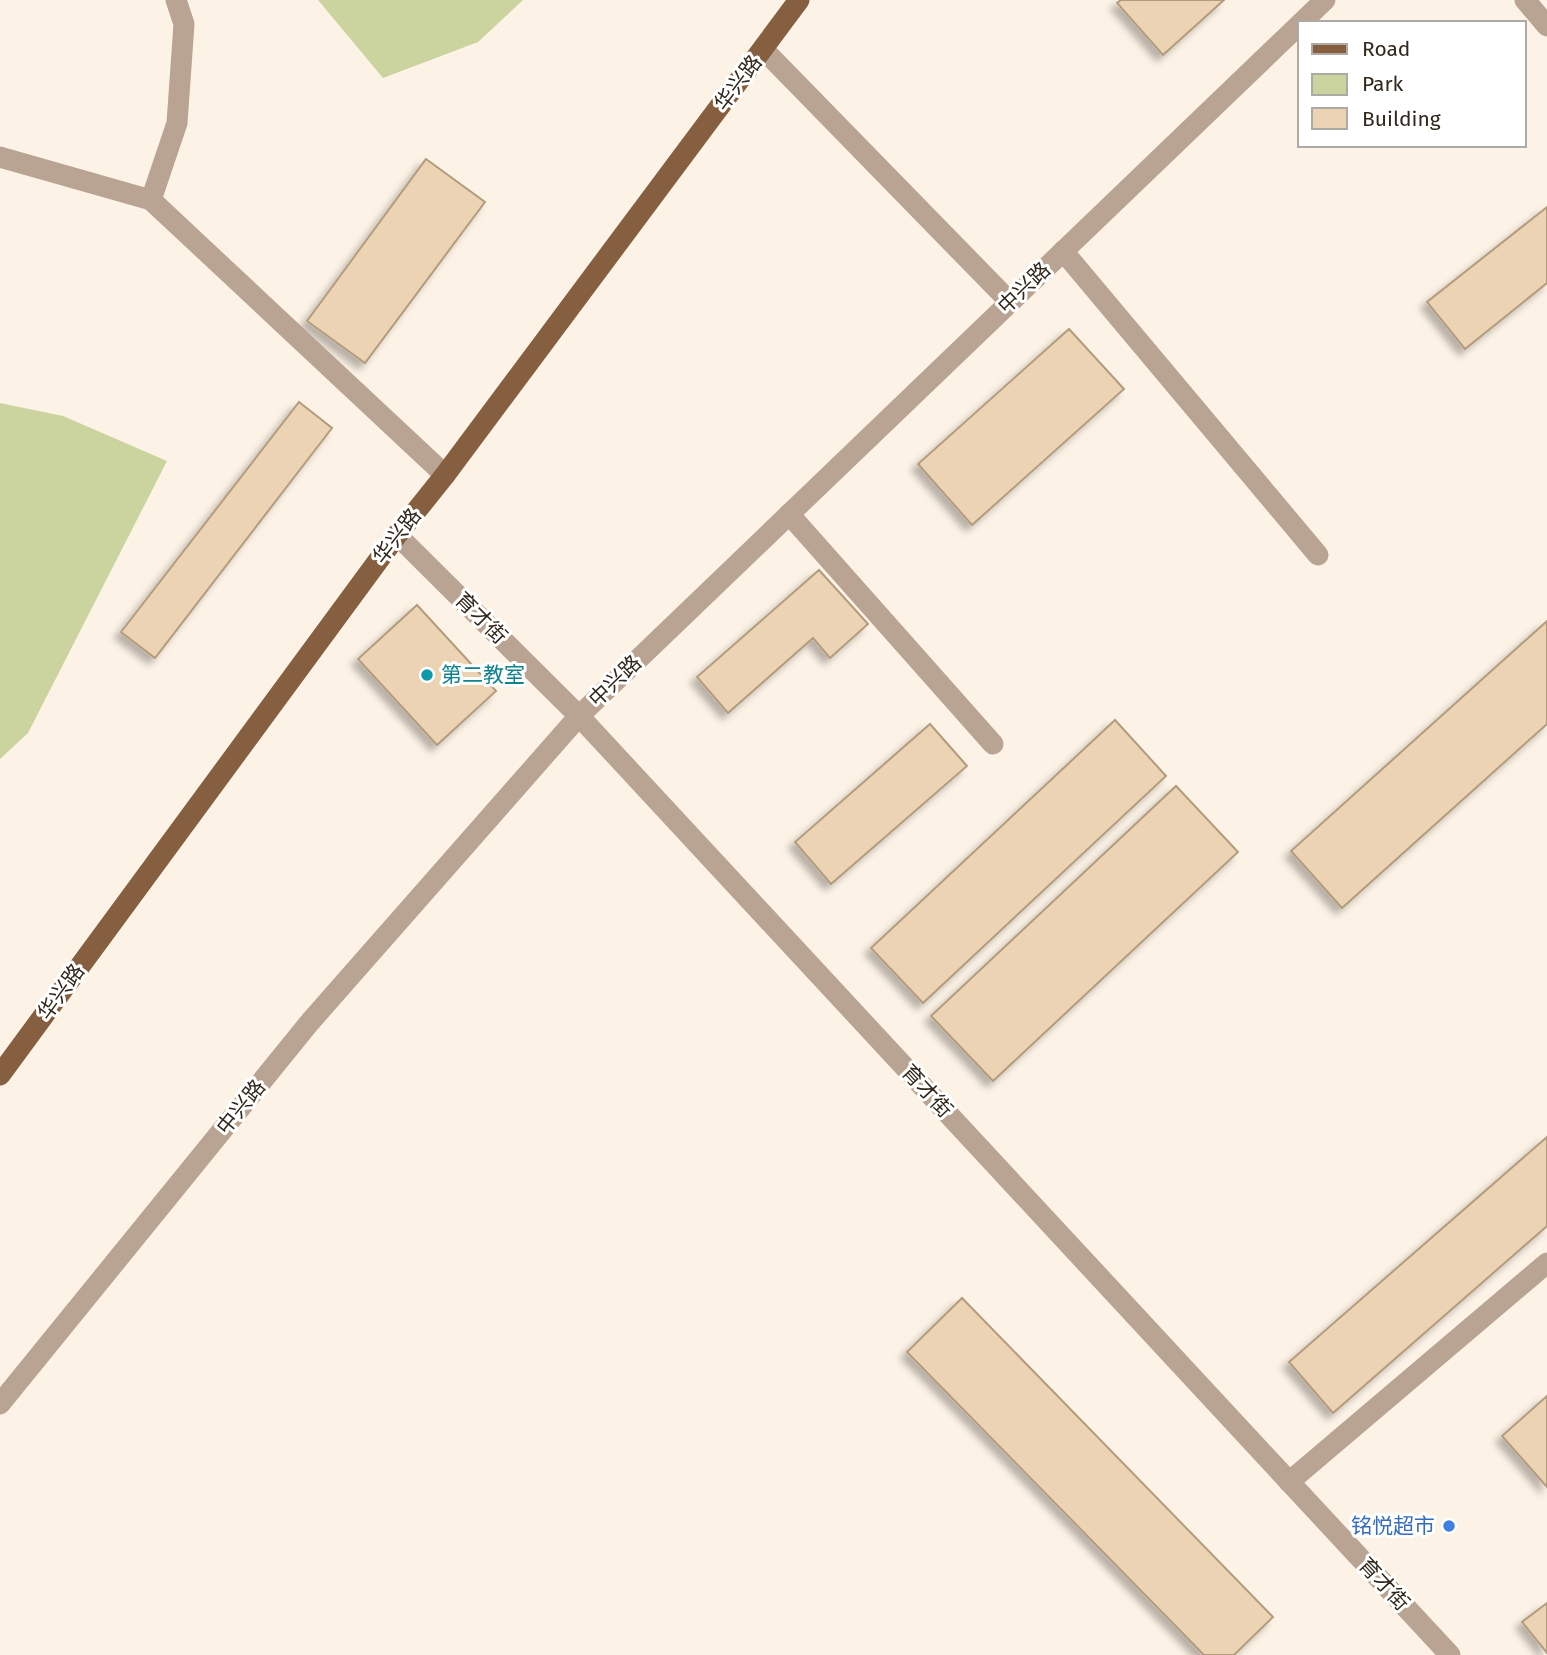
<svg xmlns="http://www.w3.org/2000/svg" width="1547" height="1655" viewBox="0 0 1547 1655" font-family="'Fira Sans','Noto Sans SC',sans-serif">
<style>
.green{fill:#cbd49e}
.building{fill:#ebd3b4;stroke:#b39c7e;stroke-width:2;filter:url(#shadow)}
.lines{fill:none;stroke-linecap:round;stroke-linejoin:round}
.minor{stroke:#b9a392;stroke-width:21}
.major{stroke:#865f40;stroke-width:21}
.culture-dot{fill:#0f9aa8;stroke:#fff;stroke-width:2.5}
.shop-dot{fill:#3f7fe0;stroke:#fff;stroke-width:2.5}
.labels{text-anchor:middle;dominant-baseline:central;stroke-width:6;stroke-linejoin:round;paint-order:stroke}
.street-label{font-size:21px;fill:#31281c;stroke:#fff}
.culture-label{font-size:21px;fill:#0d838f;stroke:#fff;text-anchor:start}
.shop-label{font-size:21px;fill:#366cbe;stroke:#fff;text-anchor:end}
</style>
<defs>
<filter id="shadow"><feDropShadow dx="-6" dy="6" stdDeviation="3.5" flood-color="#0004"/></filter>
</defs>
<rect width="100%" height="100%" fill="#fcf2e6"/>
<g class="green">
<path d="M318,0H523L478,42L383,78Z"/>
<path d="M0,403L63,416L167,461L28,733L0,759Z"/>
</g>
<g class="building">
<path d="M1121,0H1224L1163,55L1117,3Z"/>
<path d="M426,159L485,202L365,363L307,321Z"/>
<path d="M1547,207V283L1465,349L1427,302Z"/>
<path d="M1069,329L1124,389L972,525L918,464Z"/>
<path d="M299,402L332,428L155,658L121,632Z"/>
<path d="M819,570L868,624L830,658L813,638L728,713L697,677Z"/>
<path d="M417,605L496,691L437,745L358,659Z"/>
<path d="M1547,621V724L1342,908L1291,851Z"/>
<path d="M1115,720L1166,776L923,1003L871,948Z"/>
<path d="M930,724L967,766L831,884L795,842Z"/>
<path d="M1176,786L1238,852L993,1081L931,1016Z"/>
<path d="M1547,1137V1226L1333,1413L1289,1362Z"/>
<path d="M962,1298L1273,1617L1234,1655H1204L907,1352Z"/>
<path d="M1547,1396V1487L1502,1436Z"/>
<path d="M1547,1603V1653L1522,1622Z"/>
</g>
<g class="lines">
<g class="minor">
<path d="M1525,0L1547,26"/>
<path d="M1301,23L1325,0"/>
<path d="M763,49L1010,302"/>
<path d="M0,157L151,200L445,475"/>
<path d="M151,200L177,123L184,24L176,0"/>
<path d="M1063,251L1318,555"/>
<path d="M789,514L993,744"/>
<path d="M397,535L579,716L1450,1655"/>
<path d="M0,1404L310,1022L579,716L1300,24"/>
<path d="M1289,1482L1547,1263"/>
</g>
<path class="major" d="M0,1075L397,535L445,475L799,0"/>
</g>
<circle class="culture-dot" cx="427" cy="675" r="7"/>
<circle class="shop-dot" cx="1449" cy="1526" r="7"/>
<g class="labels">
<g class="street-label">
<text transform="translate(738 83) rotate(-53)">华兴路</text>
<text transform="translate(1024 288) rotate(-44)">中兴路</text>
<text transform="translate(397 536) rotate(-52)">华兴路</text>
<text transform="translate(481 618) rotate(45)">育才街</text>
<text transform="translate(615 681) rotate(-44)">中兴路</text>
<text transform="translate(61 992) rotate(-54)">华兴路</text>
<text transform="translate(927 1091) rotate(47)">育才街</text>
<text transform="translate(241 1107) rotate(-51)">中兴路</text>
<text transform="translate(1384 1584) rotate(47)">育才街</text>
</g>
<g class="culture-label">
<text x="441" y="675">第二教室</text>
</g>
<g class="shop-label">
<text x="1435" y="1526">铭悦超市</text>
</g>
</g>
<rect x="1298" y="21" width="228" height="126" fill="#ffffff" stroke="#ada9a4" stroke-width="2"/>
<rect x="1312" y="44" width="35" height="10" fill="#865f40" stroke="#ada9a4" stroke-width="2"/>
<text x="1362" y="56" font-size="21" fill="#31281c">Road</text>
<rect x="1312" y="74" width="35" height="21" fill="#cbd49e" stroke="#ada9a4" stroke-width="2"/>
<text x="1362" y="91" font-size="21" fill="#31281c">Park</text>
<rect x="1312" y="108" width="35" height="21" fill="#ebd3b4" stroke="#ada9a4" stroke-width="2"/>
<text x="1362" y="126" font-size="21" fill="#31281c">Building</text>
</svg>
